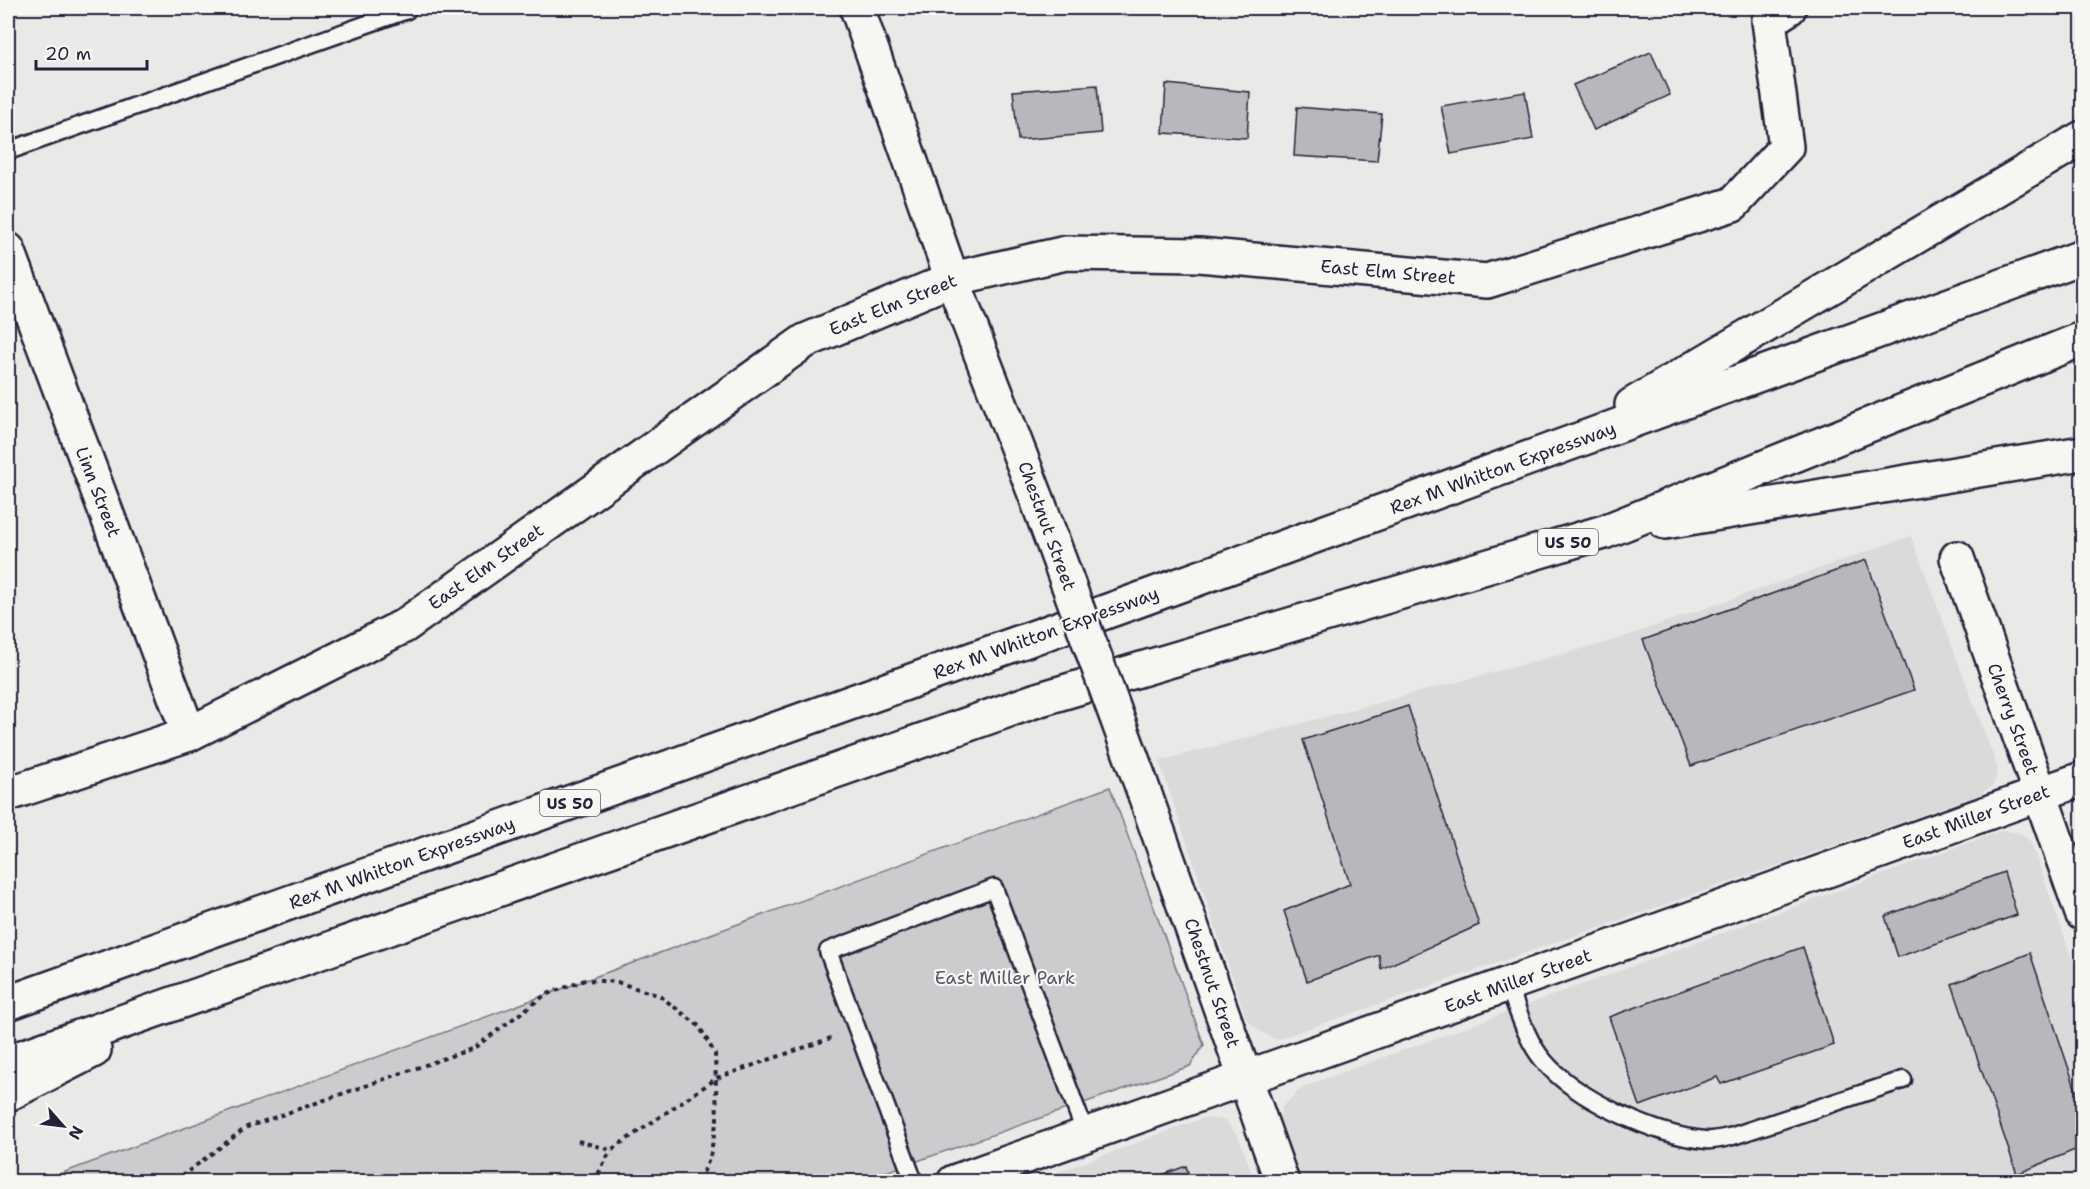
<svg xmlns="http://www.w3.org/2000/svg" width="2090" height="1189" viewBox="0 0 2090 1189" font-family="'Shantell Sans',sans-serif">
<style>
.built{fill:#dadada}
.green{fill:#ccccce;stroke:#777784;stroke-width:1.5}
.building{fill:#b8b8bc;stroke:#22223b;stroke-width:1.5}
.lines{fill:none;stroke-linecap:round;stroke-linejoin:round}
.service-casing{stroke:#22223b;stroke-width:21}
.minor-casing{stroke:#22223b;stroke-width:38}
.motorway-casing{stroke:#22223b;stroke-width:38}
.path{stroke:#22223b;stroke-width:4;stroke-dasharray:4.5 4.5;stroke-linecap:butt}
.service{stroke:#f6f6f2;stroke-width:16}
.minor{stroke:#f6f6f2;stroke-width:33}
.motorway{stroke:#f6f6f2;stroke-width:33}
.minor-bridge-casing{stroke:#22223b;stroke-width:38;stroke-linecap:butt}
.minor-bridge{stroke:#f6f6f2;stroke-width:33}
.labels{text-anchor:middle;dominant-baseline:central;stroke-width:4.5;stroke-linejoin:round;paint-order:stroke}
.shield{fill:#f6f6f2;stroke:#626272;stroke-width:1.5}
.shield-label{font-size:16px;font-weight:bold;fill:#22223b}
.street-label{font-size:18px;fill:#22223b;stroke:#f6f6f2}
.park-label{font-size:18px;fill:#555567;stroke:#f6f6f2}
</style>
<rect width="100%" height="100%" fill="#e9e9e7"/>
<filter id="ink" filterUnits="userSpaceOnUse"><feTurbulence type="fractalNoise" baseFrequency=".0167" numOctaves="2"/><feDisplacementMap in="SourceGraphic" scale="12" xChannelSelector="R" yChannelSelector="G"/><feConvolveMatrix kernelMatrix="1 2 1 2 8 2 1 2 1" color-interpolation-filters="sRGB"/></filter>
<g filter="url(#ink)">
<g class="built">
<path d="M1911,536L1998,769L1993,786L1976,796L1276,1040L1262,1033L1247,1020L1159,761L1612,641Z"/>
<path d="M2003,830L2022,834L2031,843L2082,986V1181H1300L1279,1123L1282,1107L1303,1087Z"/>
<path d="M1203,1118L1224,1120L1238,1136L1255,1181L1032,1182Z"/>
</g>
<path class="green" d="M1110,787L1204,1045L1190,1066L860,1181L38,1182Z"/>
<g class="building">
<path d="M1651,52L1670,95L1594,130L1573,85Z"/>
<path d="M1166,84L1250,92L1247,138L1163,133Z"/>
<path d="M1097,85L1101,133L1018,140L1013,91Z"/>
<path d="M1525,92L1533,139L1451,154L1441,106Z"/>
<path d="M1297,107L1382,114L1377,161L1294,156Z"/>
<path d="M1866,560L1914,690L1691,766L1643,640Z"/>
<path d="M1408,706L1479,925L1381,969L1379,955L1307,981L1284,911L1350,884L1303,740Z"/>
<path d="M2004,872L2017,915L1898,957L1885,916Z"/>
<path d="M1803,947L1834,1045L1721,1084L1717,1077L1640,1106L1609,1017Z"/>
<path d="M2030,953L2082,1108V1147L2017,1174L1952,984Z"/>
<path d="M1186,1166L1191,1182H1143Z"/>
</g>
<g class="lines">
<g class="service-casing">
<g id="service">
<path d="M8,151L407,10"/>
<path d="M1508,985C1518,1009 1526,1040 1543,1060C1575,1099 1656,1136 1706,1140C1714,1141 1724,1138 1733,1136L1903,1080"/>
<path d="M914,1182L828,951L994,888L1086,1135"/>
</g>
</g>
<g class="minor-casing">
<g id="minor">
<path d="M857,8L952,279L1037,499"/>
<path d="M8,250L189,734"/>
<path d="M1957,558L2082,913"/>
<path d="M1139,778L1282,1182"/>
<path d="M8,794L189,734L404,626L805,341L952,279L1066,253L1199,255L1487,281L1733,204L1786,147L1769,21L1789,8"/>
<path d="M954,1182L2082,779"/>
</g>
</g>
<g class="motorway-casing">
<g id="motorway">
<path d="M1632,405L2082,138"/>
<path d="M1665,522L2082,453"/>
<path d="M8,1003L1133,602L2082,257"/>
<path d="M8,1062L1037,700L1604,532L2082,339"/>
<path d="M8,1094L94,1050"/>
</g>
</g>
<g class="path">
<path d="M578,1141L611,1150L717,1078L831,1038"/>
<path d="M174,1182L247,1127L474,1048L545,995L585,980L617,982L660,996L699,1026L715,1054L717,1119L710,1157L699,1182"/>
<path d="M594,1182L611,1150"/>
</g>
<use href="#service" class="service"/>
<use href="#minor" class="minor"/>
<use href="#motorway" class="motorway"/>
<g class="minor-bridge-casing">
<path id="minor-bridge" d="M1037,499L1139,778"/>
</g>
<use href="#minor-bridge" class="minor-bridge"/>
</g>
</g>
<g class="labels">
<g class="shield">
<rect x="1538" y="529" width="60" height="26" rx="4.5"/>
<rect x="540" y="790" width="60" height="26" rx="4.5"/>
</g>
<g class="shield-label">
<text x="1568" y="542">US 50</text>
<text x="570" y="803">US 50</text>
</g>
<g class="street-label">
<text transform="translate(1388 272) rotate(5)">East Elm Street</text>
<text transform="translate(893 305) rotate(-22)">East Elm Street</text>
<text transform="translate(1503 468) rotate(-20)">Rex M Whitton Expressway</text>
<text transform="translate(98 492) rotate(69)">Linn Street</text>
<text transform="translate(1047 526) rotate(70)">Chestnut Street</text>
<text transform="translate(486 567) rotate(-35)">East Elm Street</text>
<text transform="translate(1046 633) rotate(-20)">Rex M Whitton Expressway</text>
<text transform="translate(2013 719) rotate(70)">Cherry Street</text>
<text transform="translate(1976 817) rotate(-20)">East Miller Street</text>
<text transform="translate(402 863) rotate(-20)">Rex M Whitton Expressway</text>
<text transform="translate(1518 981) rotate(-20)">East Miller Street</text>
<text transform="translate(1212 983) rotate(71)">Chestnut Street</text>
</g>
<g class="park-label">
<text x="1005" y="978">East Miller Park</text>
</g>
</g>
<rect width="2090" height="1189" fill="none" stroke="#f6f6f2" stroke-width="30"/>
<rect x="15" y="15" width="2060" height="1159" fill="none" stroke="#22223b" stroke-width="2" filter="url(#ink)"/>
<g transform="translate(63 1126) rotate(118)" stroke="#f6f6f2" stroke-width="4.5" paint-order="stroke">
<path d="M0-4.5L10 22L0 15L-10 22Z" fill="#22223b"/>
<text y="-9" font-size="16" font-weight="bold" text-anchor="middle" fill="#22223b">N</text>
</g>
<path d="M36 60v9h111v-9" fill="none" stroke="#22223b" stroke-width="3"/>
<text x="45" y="60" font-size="18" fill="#22223b" stroke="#f6f6f2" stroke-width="4.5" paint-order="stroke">20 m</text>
</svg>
